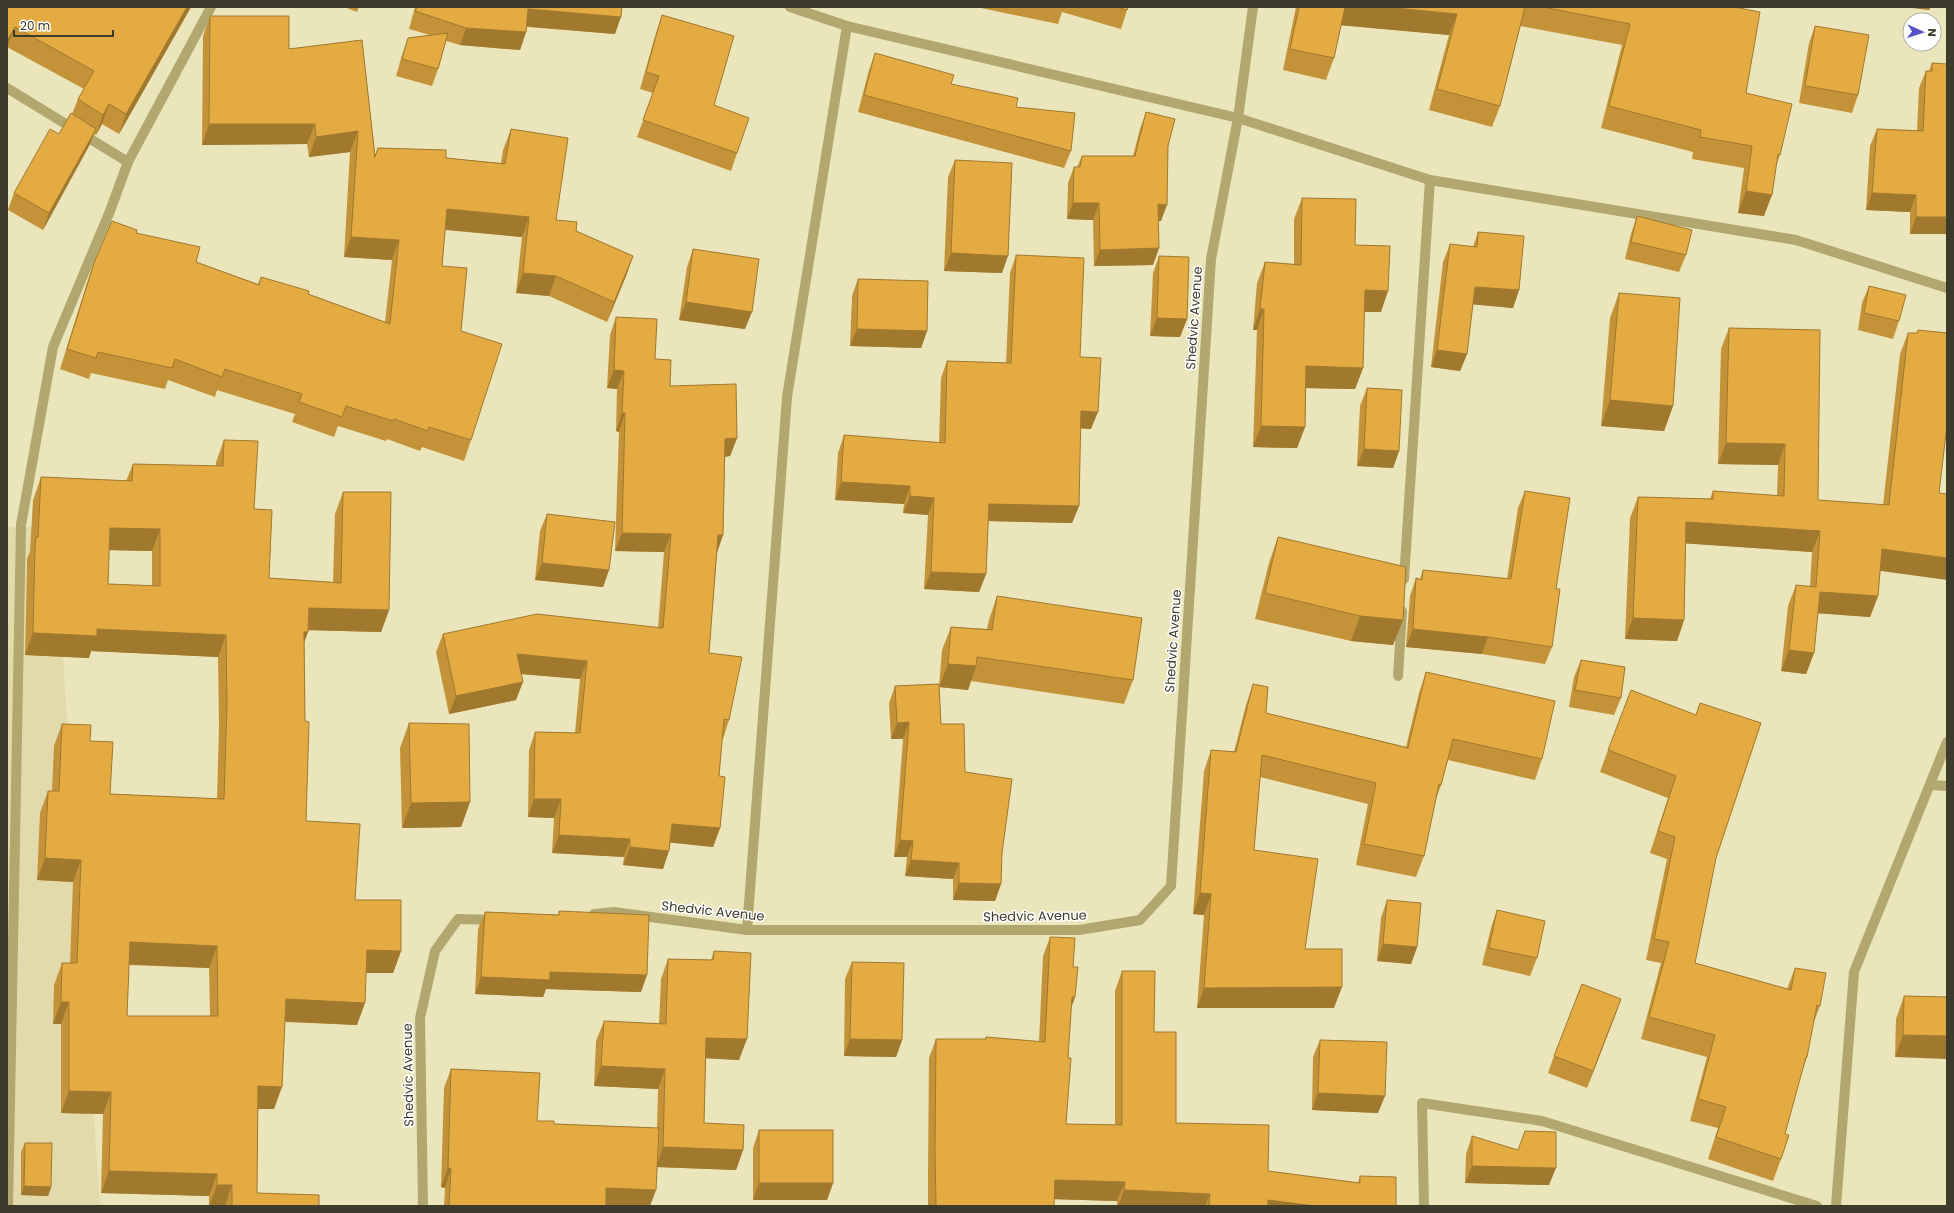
<svg xmlns="http://www.w3.org/2000/svg" width="1954" height="1213" viewBox="0 0 1954 1213" font-family="Poppins,sans-serif">
<style>
.built{fill:#e2daaa}
.lines{fill:none;stroke-linecap:round;stroke-linejoin:round}
.lane{stroke:#b1a76f;stroke-width:10}
.street{stroke:#b1a76f;stroke-width:10}
.wall{fill:#c49339;fill-rule:evenodd}
.shaded-wall{fill:#a0782e}
.building{fill:#e4ab42;stroke:#a0782e;fill-rule:evenodd}
.labels{text-anchor:middle;dominant-baseline:central;stroke-width:3;stroke-linejoin:round;paint-order:stroke}
.street-label{font-size:13px;fill:#3d3b2b;stroke:#fff}
</style>
<rect width="100%" height="100%" fill="#ebe5bc"/>
<path class="built" d="M54,526L100,1206H7V527Z"/>
<g class="lines">
<g class="lane">
<path d="M1404,579L1430,180"/>
<path d="M1398,676L1402,611"/>
</g>
<g class="street">
<path d="M790,7L847,26L1238,118L1430,180L1796,240L1947,288"/>
<path d="M7,88L128,162"/>
<path d="M1930,785L1947,786"/>
<path d="M594,914L614,912L747,930H1079L1140,920L1171,886L1211,259L1238,118L1253,7"/>
<path d="M747,930L787,397L847,26"/>
<path d="M8,1206L21,525L53,347L110,211L128,162L211,7"/>
<path d="M423,1206L420,1018L435,951L458,919L494,920"/>
<path d="M1424,1206L1422,1103L1542,1121L1817,1206"/>
<path d="M1836,1206L1854,972L1947,742"/>
</g>
</g>
<g class="wall">
<path d="M7,7H191L119,134L102,124L96,135L94,134L89,146L43,230L8,210L14,193L59,134L72,114L78,99L84,89L7,47Z"/>
<path d="M344,7H359L357,12Z"/>
<path d="M415,7H622L615,34L527,27L526,32L520,50L460,45L446,41L438,69L432,86L396,76L402,55L408,38L430,35L409,29Z"/>
<path d="M976,7H1128L1121,29L1062,12L1058,24Z"/>
<path d="M1296,7H1734L1746,93L1780,155L1776,166L1764,216L1738,213L1744,168L1692,159L1693,152L1601,128L1622,45L1520,26L1500,106L1492,127L1429,110L1449,35L1341,25L1334,58L1326,80L1283,70Z"/>
<path d="M662,15L714,105L737,153L731,171L637,137L653,93L640,89L656,33Z"/>
<path d="M210,16L289,49L362,40L375,155L378,148L446,158L501,163L503,150L511,129L556,220L576,231L633,256L626,276L607,322L549,296L516,293L522,237L445,230L442,266L461,331L471,440L464,461L422,447L420,451L387,439L386,441L338,426L334,437L292,422L295,414L217,390L215,397L168,380L165,389L91,373L89,379L60,369L87,283L94,263L136,233L196,262L258,284L261,277L385,322L392,260L344,257L350,152L309,157L307,144L202,145L203,36Z"/>
<path d="M1815,26L1858,95L1852,113L1799,103L1809,43Z"/>
<path d="M875,53L951,84L1016,107L1071,151L1064,168L858,112L869,70Z"/>
<path d="M1932,63L1947,64V234H1910V212L1866,210L1870,146L1877,129L1917,131L1919,88L1926,71H1929Z"/>
<path d="M1146,112L1168,146L1161,221H1158L1159,248L1153,265L1094,266L1093,220L1067,219L1068,183L1074,167H1077L1082,156H1133L1140,129Z"/>
<path d="M955,160L1002,273L944,271L948,177Z"/>
<path d="M1302,198L1355,245L1381,312H1364L1363,368L1355,389L1306,388L1305,427L1297,448L1253,447L1257,330H1253L1257,283L1265,262L1294,264V219Z"/>
<path d="M1637,216L1686,255L1679,272L1625,259L1631,234Z"/>
<path d="M1478,232L1519,290L1513,308L1473,304L1467,354L1460,371L1431,367L1443,262L1450,244L1473,247Z"/>
<path d="M693,249L745,329L679,320L687,267Z"/>
<path d="M1016,255L1080,357L1091,429L1080,428L1079,506L1072,523L988,521L986,574L979,592L924,589L928,515L903,513L904,504L835,500L838,453L844,435L939,443L941,378L947,361L1006,363L1010,273Z"/>
<path d="M1159,256L1187,319L1180,337L1150,336L1153,273Z"/>
<path d="M858,279L927,331L921,348L850,346L852,296Z"/>
<path d="M1869,286L1899,321L1893,339L1858,330L1862,303Z"/>
<path d="M1619,293L1673,406L1664,431L1601,426L1610,318Z"/>
<path d="M616,317L655,359L670,386L737,438L730,456L725,457L723,535L717,552L709,653L729,720L723,739L722,738L719,776L720,828L713,847L670,842L663,869L623,865L624,857L552,853L554,818L528,817L529,750L535,732L575,733L580,679L521,674L516,700L449,714L436,652L443,634L658,628L664,552L615,551L619,432L616,431L617,389L607,388L610,335Z"/>
<path d="M1729,328L1818,500L1883,505L1900,354L1908,333H1917L1918,330L1947,333V440H1945L1880,571L1878,596L1870,617L1818,613L1814,653L1806,674L1781,671L1788,606L1796,585L1810,587L1812,552L1686,543L1684,620L1677,641L1625,639L1630,518L1638,497L1710,499L1713,491L1777,496L1778,465L1718,464L1721,349Z"/>
<path d="M1367,388L1399,451L1393,468L1357,466L1360,406Z"/>
<path d="M224,440L254,509L269,578L333,582L335,514L343,492L389,610L381,632L308,630L304,642L306,821L355,900L401,951L393,973H366L357,1025L285,1022L274,1109H258L257,1193L319,1206H209V1196L101,1193L103,1114L61,1113V1024H53L54,985L62,963H70L73,882L37,880L40,813L48,791H52L54,746L62,724L90,741L110,794L217,799L219,726L218,657L91,651L89,658L25,655L27,569V559L30,552L33,500L41,477L126,481L133,464L216,466V462ZM109,550L152,551V586L108,584ZM129,965L209,968L210,1016H127Z"/>
<path d="M1525,491L1556,589L1552,647L1545,664L1482,654L1406,647L1410,596L1416,578L1420,579L1423,570L1507,579L1518,508Z"/>
<path d="M547,514L609,570L603,587L535,580L540,531Z"/>
<path d="M1278,537L1403,620L1393,645L1351,641L1255,619L1269,563Z"/>
<path d="M997,596L1133,680L1124,704L971,681L968,690L939,687L941,724L965,772L1002,853L1001,884L995,901L953,900V879L905,876L907,857H894L903,739H891L889,703L895,686L939,687L942,650L951,627L987,629L989,620Z"/>
<path d="M1581,660L1621,698L1614,715L1569,707L1574,677Z"/>
<path d="M1426,672L1542,759L1535,780L1448,760L1441,785L1436,799L1424,856L1416,877L1356,865L1368,804L1260,777L1254,850L1334,1008H1197L1204,915L1193,914L1204,771L1211,750L1234,752L1246,705L1253,684L1266,713L1406,747L1419,693Z"/>
<path d="M1700,703L1716,858L1695,963L1787,989L1795,968L1820,1006L1813,1024L1807,1057L1801,1074L1785,1134L1781,1159L1773,1181L1708,1159L1718,1128L1690,1121L1707,1057L1641,1039L1661,963L1646,960L1667,859L1650,853L1668,798L1600,772L1608,750L1696,715Z"/>
<path d="M409,723L470,802L461,827L402,828L400,748Z"/>
<path d="M1387,900L1417,947L1411,964L1377,961L1381,918Z"/>
<path d="M1497,910L1537,958L1530,976L1482,965L1491,928Z"/>
<path d="M559,911L641,992L546,989L543,997L475,994L478,929L485,912L558,915Z"/>
<path d="M1050,937L1073,967L1075,997L1071,1009L1068,1058L1066,1124L1115,1125V991L1122,971L1154,1032L1176,1123L1268,1171L1358,1183L1360,1176L1396,1206H1117V1201L1054,1199V1206H928V1171L929,1058L936,1039H985L986,1037L1039,1042L1043,956Z"/>
<path d="M714,951L739,1060L706,1058L704,1123L743,1150L736,1170L657,1167L650,1206H444L445,1188L441,1187L444,1088L451,1069L537,1121L554,1124L657,1128L658,1089L594,1086L596,1041L604,1021L659,1024L661,979L668,959L711,960Z"/>
<path d="M852,962L902,1040L896,1057L844,1056L845,979Z"/>
<path d="M1904,996L1947,997L1895,1057L1896,1019Z"/>
<path d="M1621,999L1587,1088L1548,1073L1554,1056Z"/>
<path d="M1320,1040L1378,1113L1312,1110L1313,1057Z"/>
<path d="M759,1130L833,1183L827,1200H753V1148Z"/>
<path d="M1472,1136L1549,1185L1465,1183L1466,1154Z"/>
<path d="M25,1143L51,1187L48,1196L21,1195V1152Z"/>
</g>
<g class="shaded-wall">
<path d="M187,7H191L119,134L126,114Z"/>
<path d="M1344,7H1385L1457,14L1449,35L1338,25Z"/>
<path d="M1903,7H1931L1929,10Z"/>
<path d="M528,9L621,17L615,34L522,26Z"/>
<path d="M15,27L7,47V41Z"/>
<path d="M466,28L526,32L520,50L460,45Z"/>
<path d="M109,104L102,124L96,135L103,115Z"/>
<path d="M209,124H315L307,144L202,145Z"/>
<path d="M96,129L89,146L43,230L49,213Z"/>
<path d="M358,131L350,152L309,157L316,137Z"/>
<path d="M1746,191L1772,195L1764,216L1738,213Z"/>
<path d="M1872,193L1916,195L1910,212L1866,210Z"/>
<path d="M1073,203H1099L1093,220L1067,219Z"/>
<path d="M1158,204L1167,205L1161,221H1152Z"/>
<path d="M447,209L529,217L522,237L439,229Z"/>
<path d="M1916,217H1947V234H1910Z"/>
<path d="M351,237L399,240L392,260L344,257Z"/>
<path d="M1159,248L1153,265L1094,266L1100,250Z"/>
<path d="M951,253L1008,256L1002,273L944,271Z"/>
<path d="M633,256L626,276L607,322L614,302Z"/>
<path d="M523,273L556,276L549,296L516,293Z"/>
<path d="M1475,287L1519,290L1513,308L1468,304Z"/>
<path d="M1365,290L1388,291L1381,312H1357Z"/>
<path d="M686,302L752,312L745,329L679,320Z"/>
<path d="M1260,309H1264L1257,330H1253Z"/>
<path d="M1157,318L1187,319L1180,337L1150,336Z"/>
<path d="M857,329L927,331L921,348L850,346Z"/>
<path d="M1437,350L1467,354L1460,371L1431,367Z"/>
<path d="M1306,366L1363,368L1355,389L1299,388Z"/>
<path d="M614,370L624,371L617,389L607,388Z"/>
<path d="M1610,400L1673,406L1664,431L1601,426Z"/>
<path d="M1081,411L1098,412L1091,429L1074,428Z"/>
<path d="M622,413H625L619,432L616,431Z"/>
<path d="M1947,420V440L1940,439Z"/>
<path d="M1261,426L1305,427L1297,448L1253,447Z"/>
<path d="M737,438L730,456L719,457L725,439Z"/>
<path d="M1726,443L1785,444L1778,465L1718,464Z"/>
<path d="M1364,449L1399,451L1393,468L1357,466Z"/>
<path d="M841,482L910,486L904,504L835,500Z"/>
<path d="M910,496L934,498L928,515L903,513Z"/>
<path d="M989,504L1079,506L1072,523L983,521Z"/>
<path d="M1686,522L1820,531L1812,552L1678,543Z"/>
<path d="M110,528L160,529L152,551L102,550Z"/>
<path d="M622,533L671,534L664,552L615,551Z"/>
<path d="M718,535H723L717,553Z"/>
<path d="M1882,549L1947,558V580L1874,570Z"/>
<path d="M542,563L609,570L603,587L535,580Z"/>
<path d="M931,572L986,574L979,592L924,589Z"/>
<path d="M1820,592L1878,596L1870,617L1813,613Z"/>
<path d="M309,608L389,610L381,632L301,630Z"/>
<path d="M1360,616L1403,620L1393,645L1351,641Z"/>
<path d="M1633,618L1684,620L1677,641L1625,639Z"/>
<path d="M97,629L226,635L218,657L91,651L89,658L25,655L33,633Z"/>
<path d="M1413,629L1488,637L1482,654L1406,647Z"/>
<path d="M304,632H308L300,654Z"/>
<path d="M1789,650L1814,653L1806,674L1781,671Z"/>
<path d="M517,654L587,661L580,679L510,673Z"/>
<path d="M948,664L976,666L968,690L939,687Z"/>
<path d="M523,682L516,700L449,714L456,696Z"/>
<path d="M909,722L903,739H891L897,723Z"/>
<path d="M534,799H561L554,818L528,817Z"/>
<path d="M470,802L461,827L402,828L411,803Z"/>
<path d="M672,824L720,828L713,847L665,842Z"/>
<path d="M559,835L630,839L624,857L552,853Z"/>
<path d="M900,840L913,841L907,857H894Z"/>
<path d="M630,847L669,851L663,869L623,865Z"/>
<path d="M45,858L81,860L73,882L37,880Z"/>
<path d="M911,860L959,863L953,879L905,876Z"/>
<path d="M959,883L1001,884L995,901L953,900Z"/>
<path d="M1200,893L1211,894L1204,915L1193,914Z"/>
<path d="M130,942L217,946L209,968L122,964Z"/>
<path d="M1383,944L1417,947L1411,964L1377,961Z"/>
<path d="M367,950L401,951L393,973H359Z"/>
<path d="M550,972L647,975L641,992L546,989L543,997L475,994L481,977Z"/>
<path d="M1342,987L1334,1008H1197L1204,988Z"/>
<path d="M1072,997H1075L1068,1016Z"/>
<path d="M286,999L365,1003L357,1025L277,1021Z"/>
<path d="M1621,999L1615,1016L1587,1088L1593,1071Z"/>
<path d="M61,1002H69L61,1024H53Z"/>
<path d="M1903,1035L1947,1036V1059L1895,1057Z"/>
<path d="M706,1038L747,1039L739,1060L699,1058Z"/>
<path d="M850,1039L902,1040L896,1057L844,1056Z"/>
<path d="M601,1066L665,1069L658,1089L594,1086Z"/>
<path d="M258,1086L282,1087L274,1109H250Z"/>
<path d="M69,1091L111,1092L103,1114L61,1113Z"/>
<path d="M1318,1093L1385,1096L1378,1113L1312,1110Z"/>
<path d="M663,1147L743,1150L736,1170L656,1167Z"/>
<path d="M1472,1166L1556,1168L1549,1185L1465,1183Z"/>
<path d="M448,1168L451,1169L445,1188L441,1187Z"/>
<path d="M109,1171L217,1174L209,1196L101,1193Z"/>
<path d="M1055,1180L1125,1182L1117,1201L1048,1199Z"/>
<path d="M759,1183H833L827,1200H753Z"/>
<path d="M217,1185H232L225,1206H209Z"/>
<path d="M24,1186L51,1187L48,1196L21,1195Z"/>
<path d="M606,1188L656,1190L650,1206H600Z"/>
<path d="M1124,1190L1210,1194L1205,1206H1118Z"/>
<path d="M1268,1200L1315,1206H1266Z"/>
</g>
<g class="building">
<path d="M7,7H187L126,114L109,104L103,115L78,99L94,71L15,27L7,41Z"/>
<path d="M417,7H622L621,17L528,9L526,32L466,28L415,11Z"/>
<path d="M1117,7H1128L1127,10Z"/>
<path d="M1299,7H1345L1334,58L1290,49Z"/>
<path d="M1385,7H1525L1500,106L1437,89L1457,14Z"/>
<path d="M1543,7H1734L1760,12L1746,93L1792,104L1780,155L1778,154L1772,195L1746,191L1752,146L1700,137L1701,130L1609,106L1630,24Z"/>
<path d="M662,15L734,36L714,105L749,118L737,153L643,120L659,76L646,72Z"/>
<path d="M210,16H289V49L362,40L375,157L378,148L446,150V158L505,164L511,129L568,138L556,220L577,222L576,231L633,256L614,302L556,276L523,273L529,217L447,209L442,266L467,268L461,331L502,344L471,440L429,427L428,431L394,419L393,421L346,406L342,417L299,402L302,394L225,369L222,377L175,359L172,368L98,352L96,358L67,349L94,263L112,221L137,230L136,233L200,247L196,262L259,285L261,277L309,291L308,294L390,324L399,240L351,237L358,131L316,137L315,124H209Z"/>
<path d="M1815,26L1869,35L1858,95L1805,86Z"/>
<path d="M448,33L438,69L402,59L408,38Z"/>
<path d="M875,53L954,75L951,84L1018,98L1016,107L1075,113L1071,151L864,95Z"/>
<path d="M1932,63L1947,64V217H1916V195L1872,193L1877,129L1923,131L1926,71H1932Z"/>
<path d="M1146,112L1175,119L1168,146L1167,205L1158,204L1159,248L1100,250L1099,203H1073L1074,167H1080L1082,156H1135Z"/>
<path d="M71,113L96,129L49,213L14,193L50,129L59,134Z"/>
<path d="M955,160L1012,163L1008,256L951,253Z"/>
<path d="M1302,198L1356,199L1355,245L1390,246L1388,291L1365,290L1363,368L1306,366L1305,427L1261,426L1264,309H1260L1265,262L1301,265Z"/>
<path d="M1637,216L1692,230L1686,255L1631,242Z"/>
<path d="M1478,232L1524,236L1519,290L1475,287L1467,354L1437,350L1450,244L1477,247Z"/>
<path d="M693,249L759,259L752,312L686,302Z"/>
<path d="M1016,255L1084,258L1080,357L1101,358L1098,412L1081,411L1079,506L989,504L986,574L931,572L934,498L910,496V486L841,482L844,435L945,443L947,361L1011,363Z"/>
<path d="M1159,256L1189,257L1187,319L1157,318Z"/>
<path d="M858,279L928,281L927,331L857,329Z"/>
<path d="M1869,286L1906,295L1899,321L1864,313Z"/>
<path d="M1619,293L1680,298L1673,406L1610,400Z"/>
<path d="M616,317L657,319L655,359L671,360L670,386L736,384L737,438L725,439L723,535H718L709,653L742,657L729,720L724,719L719,776L725,777L720,828L672,824L669,851L630,847V839L559,835L561,799H534L535,732L580,733L587,661L517,654L523,682L456,696L443,634L537,614L663,628L671,534L622,533L625,413H622L624,371L614,370Z"/>
<path d="M1729,328L1820,330L1818,500L1889,505L1908,333H1917L1918,330L1947,333V425L1939,493L1947,494V558L1882,549L1878,596L1820,592L1814,653L1789,650L1796,585L1816,587L1820,531L1686,522L1684,620L1633,618L1638,497L1713,499V491L1784,496L1785,444L1726,443Z"/>
<path d="M1367,388L1402,390L1399,451L1364,449Z"/>
<path d="M224,440L258,441L254,509L272,510L269,578L341,583L343,492H391L389,610L309,608L308,632H304L305,721L309,722L306,821L360,824L355,900H401V951L367,950L365,1003L286,999L282,1087L258,1086L257,1193L319,1195V1206H232V1185H217V1174L109,1171L111,1092L69,1091V1002H61L62,963H77L81,860L45,858L48,791H59L62,724L91,725L90,741L113,742L110,794L224,799L227,704L226,635L97,629V636L33,633L35,547L36,537H38L41,477L132,481L133,464L223,466ZM110,528L160,529V586L108,584ZM130,942L217,946L218,1016H127Z"/>
<path d="M1525,491L1570,498L1556,589H1560L1552,647L1488,637L1413,629L1416,578L1422,580L1423,570L1511,579Z"/>
<path d="M547,514L615,522L609,570L542,563Z"/>
<path d="M1278,537L1406,567L1403,620L1360,616L1265,593Z"/>
<path d="M997,596L1142,618L1133,680L977,657L976,666L948,664L951,627L992,630Z"/>
<path d="M1581,660L1625,667L1621,698L1575,690Z"/>
<path d="M1426,672L1555,701L1542,759L1453,739L1441,785L1439,784L1424,856L1364,844L1376,783L1262,755L1254,850L1318,859L1305,949H1342V987L1204,988L1211,894L1200,893L1211,750L1236,752L1253,684L1268,687L1266,713L1408,748Z"/>
<path d="M939,684L941,724H964L965,772L1012,779L1002,853L1001,884L959,883V863L911,860L913,841L900,840L909,722L897,723L895,686Z"/>
<path d="M1631,690L1696,715L1700,703L1761,723L1716,858L1695,963L1791,990L1795,968L1826,973L1820,1006L1817,1005L1807,1057H1806L1785,1134L1789,1135L1781,1159L1716,1137L1726,1107L1698,1099L1715,1035L1649,1017L1669,942L1654,939L1675,837L1658,831L1676,776L1608,750Z"/>
<path d="M409,723L469,724L470,802L411,803Z"/>
<path d="M1387,900L1421,903L1417,947L1383,944Z"/>
<path d="M1497,910L1545,921L1537,958L1489,948Z"/>
<path d="M559,911L649,915L647,975L550,972V980L481,977L485,912L559,915Z"/>
<path d="M1050,937L1075,938L1073,967H1078L1075,997H1072L1068,1058H1071L1066,1124L1122,1125V971H1155L1154,1032H1176V1123L1269,1125L1268,1171L1360,1183V1176L1396,1177V1206H1315L1268,1200V1206H1209L1210,1194L1124,1190L1125,1182L1055,1180L1054,1206H936L935,1151L936,1039H986V1037L1045,1042Z"/>
<path d="M714,951L751,953L747,1039L706,1038L704,1123L744,1125L743,1150L663,1147L665,1069L601,1066L604,1021L666,1024L668,959L713,960Z"/>
<path d="M852,962L904,963L902,1040L850,1039Z"/>
<path d="M1582,984L1621,999L1593,1071L1554,1056Z"/>
<path d="M1904,996L1947,997V1036L1903,1035Z"/>
<path d="M1320,1040L1387,1042L1385,1096L1318,1093Z"/>
<path d="M451,1069L540,1073L537,1121H554V1124L659,1128L656,1190L606,1188V1206H449L451,1169L448,1168Z"/>
<rect x="759" y="1130" width="74" height="53"/>
<path d="M1525,1131L1556,1132V1168L1472,1166V1136L1518,1150Z"/>
<path d="M25,1143H52L51,1187L24,1186Z"/>
</g>
<g class="labels">
<g class="street-label">
<text transform="translate(1194 318) rotate(-86)">Shedvic Avenue</text>
<text transform="translate(1173 641) rotate(-86)">Shedvic Avenue</text>
<text transform="translate(713 911) rotate(6)">Shedvic Avenue</text>
<text transform="translate(1035 916) rotate(-1)">Shedvic Avenue</text>
<text transform="translate(408 1075) rotate(-91)">Shedvic Avenue</text>
</g>
</g>
<rect width="1954" height="1213" fill="none" stroke="#3d3b2b" stroke-width="16"/>
<g transform="translate(1922 32) rotate(93)"><circle r="19" fill="#ffffff" stroke="#b1b1aa"/>
<path d="M0-3L7 15L0 10L-7 15Z" fill="#5651c8"/>
<text y="-6" font-size="11" font-weight="bold" text-anchor="middle" fill="#3d3b2b">N</text>
</g>
<path d="M14 30v6h99v-6" fill="none" stroke="#3d3b2b" stroke-width="2"/>
<text x="20" y="30" font-size="12" fill="#3d3b2b" stroke="#ffffff" stroke-width="3" paint-order="stroke">20 m</text>
</svg>
